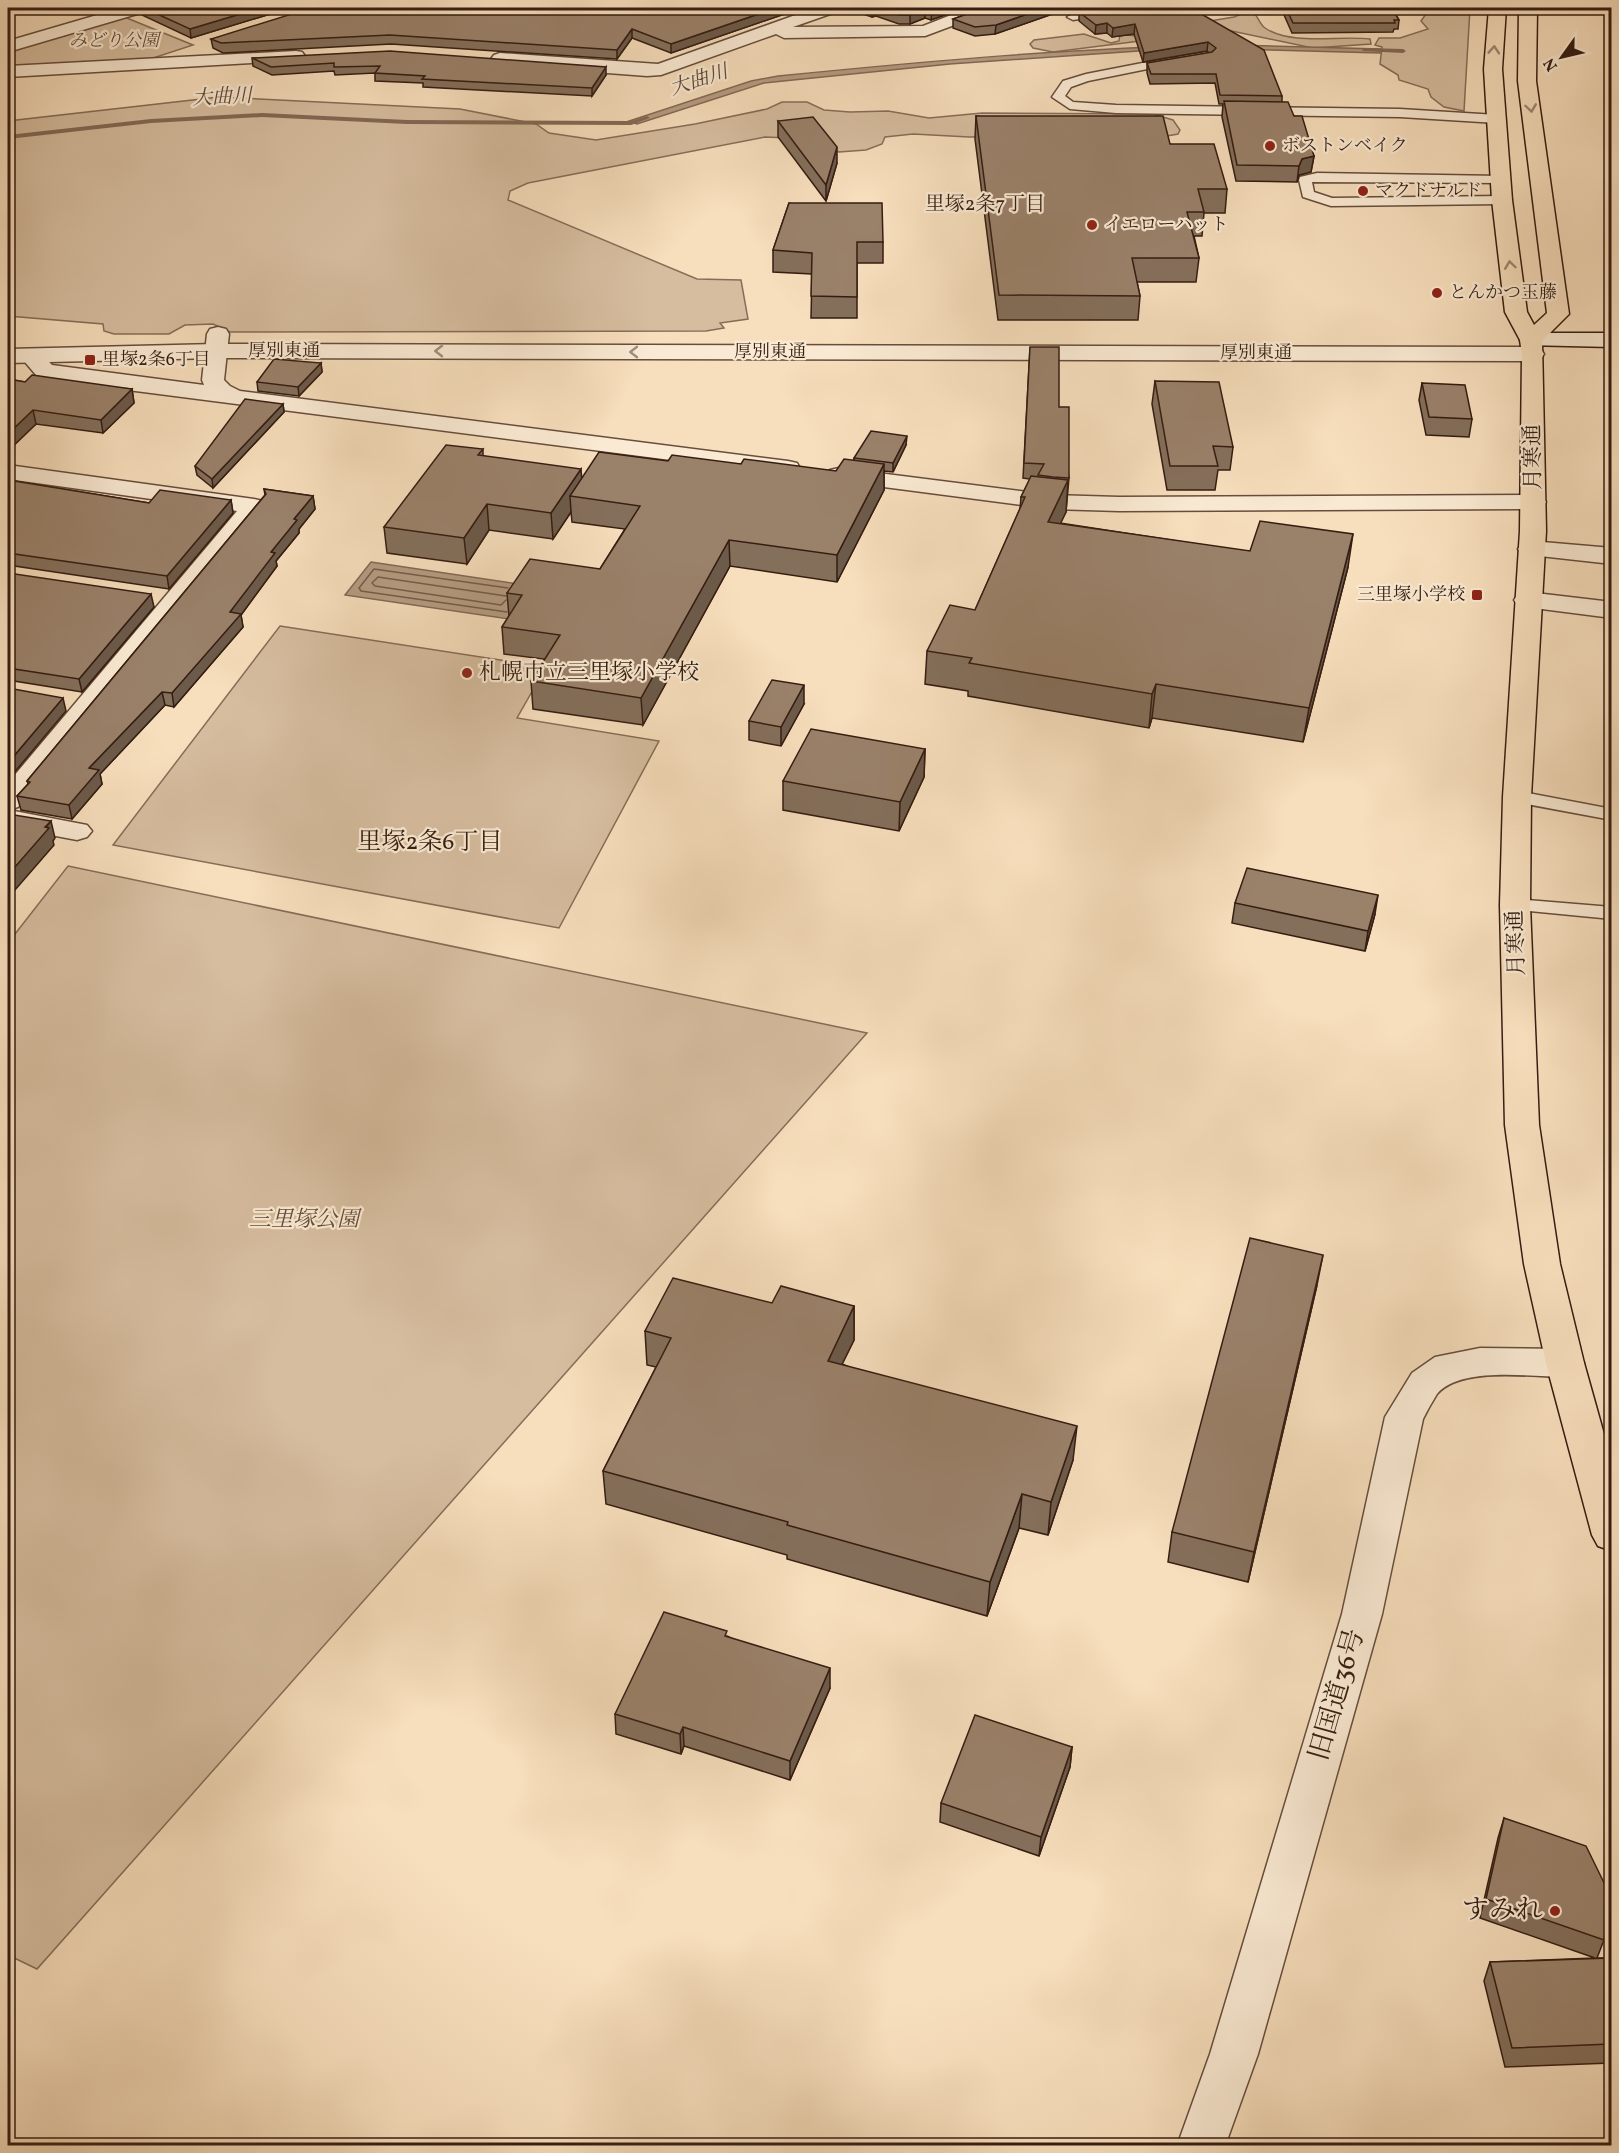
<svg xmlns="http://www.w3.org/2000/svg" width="1619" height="2153" viewBox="0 0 1619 2153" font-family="Vollkorn,'Noto Serif JP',serif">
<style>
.green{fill:#d6bd9f;stroke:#866d58;stroke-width:1.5}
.water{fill:#b59c82;stroke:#826955;stroke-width:1.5}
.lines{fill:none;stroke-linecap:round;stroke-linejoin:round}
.shore{stroke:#755c4a;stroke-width:1.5}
.stream{fill:#826955;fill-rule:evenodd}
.service-casing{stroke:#664d3c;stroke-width:3}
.minor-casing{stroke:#664d3c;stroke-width:3}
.tertiary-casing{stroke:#664d3c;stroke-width:3}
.secondary-casing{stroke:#351d12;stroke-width:3}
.trunk-casing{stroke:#351d12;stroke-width:3}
.service{fill:#faead3;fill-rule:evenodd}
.minor{fill:#faead3;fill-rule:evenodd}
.tertiary{fill:#faead3;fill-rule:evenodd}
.secondary{fill:#faead3;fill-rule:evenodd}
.trunk{fill:#f7debc;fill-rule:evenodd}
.wall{fill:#846f5b;stroke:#351d12;stroke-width:1.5}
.shaded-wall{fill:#6c5a4a;stroke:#351d12;stroke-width:1.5}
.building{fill:#9a816a;stroke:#351d12;stroke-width:1.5}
.oneway{stroke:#a08770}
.oneway2{stroke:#a18e7c}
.poi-dot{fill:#8f2418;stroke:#faead3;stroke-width:2}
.labels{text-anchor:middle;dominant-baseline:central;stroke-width:4.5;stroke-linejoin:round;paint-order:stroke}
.far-park-label{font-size:18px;font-style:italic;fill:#654d3c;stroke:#faead3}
.far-poi-label{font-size:18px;fill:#351d12;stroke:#faead3;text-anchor:start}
.far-street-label{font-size:18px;fill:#351d12;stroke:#faead3}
.far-water-label{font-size:20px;font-style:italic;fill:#624939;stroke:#faead3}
.far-neighbourhood-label{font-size:20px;fill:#351d12;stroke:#faead3}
.street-label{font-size:22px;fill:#351d12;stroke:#faead3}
.poi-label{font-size:22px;fill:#351d12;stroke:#faead3;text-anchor:start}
.park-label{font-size:22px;font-style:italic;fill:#654d3c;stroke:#faead3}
.neighbourhood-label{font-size:24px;fill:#351d12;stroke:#faead3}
.near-street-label{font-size:27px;fill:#351d12;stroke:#faead3}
.near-poi-label{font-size:27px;fill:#351d12;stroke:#faead3;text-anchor:end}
</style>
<rect width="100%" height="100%" fill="#f7debc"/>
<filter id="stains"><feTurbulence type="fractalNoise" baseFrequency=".00333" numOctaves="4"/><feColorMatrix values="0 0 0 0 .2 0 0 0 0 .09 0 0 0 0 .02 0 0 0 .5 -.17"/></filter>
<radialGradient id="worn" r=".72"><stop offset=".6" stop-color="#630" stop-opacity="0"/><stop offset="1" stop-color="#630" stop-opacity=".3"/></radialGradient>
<g class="green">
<path d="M1420,8H1470L1464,111L1444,107L1431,97L1428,89L1399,80L1398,75L1380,64L1382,47L1375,45L1379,38H1400L1428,29L1421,21L1426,14Z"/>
<path d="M1251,10C1258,15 1259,24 1265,28C1292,46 1339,35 1370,39L1371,44L1313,48L1227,30L1053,52L1033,48L1030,44L1034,40L1084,34L1111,43L1119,41L1120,34L1136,36L1149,31L1234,17Z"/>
<path d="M117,14L193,45L132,65L8,72V47Z"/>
<path d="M219,97L460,109L536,124L549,133L596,140L695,124L767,109L782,102H807L824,110L850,112L888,111L929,118L982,113L1153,114L1173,120L1180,130L1178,134L1167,136L969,137L913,134L885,137L882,144L866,150L839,152L789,138L765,137L528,183L510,191L508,200L697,279L741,280L748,319L720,323L724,328L706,331L230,332L213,324L185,325L169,334H114L104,331L103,324L8,316V121Z"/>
<path d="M280,626L546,667L517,718L659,741L559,928L113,845Z"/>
<path d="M68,866L867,1033L37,1969L8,1955V943Z"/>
</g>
<g class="water">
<path d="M1233,45L1380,49V53L1235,49L1153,50L950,64L764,83L637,124L629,121L751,81L778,76C929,61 1080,47 1233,45Z"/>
<path d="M371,562L532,586L509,619L345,595Z"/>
</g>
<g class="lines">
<g class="shore">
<path d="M506,596L378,577L372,583L375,586L501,605L506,600"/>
<path d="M507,612L361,591L359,588L374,569L508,588"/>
</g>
<g class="stream">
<path d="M1365,48L1403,49L1406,51L1403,53L1363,51L1362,50Z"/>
<path d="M262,113L407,120L631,121L647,116L650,118L631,125L407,124L262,117L151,123L8,139V135L151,119Z"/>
</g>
<g class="service-casing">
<g id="service">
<path d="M1110,8H1133L1127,11L1073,20L1067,17L1073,14Z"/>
<path d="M1173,57L1177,59V63L1088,81L1071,87L1065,96L1073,102L1116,105L1400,109L1497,115L1503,119L1497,123L1400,117L1116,113L1070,109L1052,97L1063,81L1086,74Z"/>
<path d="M1317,173L1501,176L1507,180L1506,183L1312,182L1314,192L1332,198L1502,196L1508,200L1502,204L1331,206L1303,197L1299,180L1300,177Z"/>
<path d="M1517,791L1612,809V820L1510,801L1508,797L1510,793Z"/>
<path d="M1515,899L1612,907V919L1508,909L1505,905L1508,901Z"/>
</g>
</g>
<g class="minor-casing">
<g id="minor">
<path d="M121,8H147L144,12L8,52V41Z"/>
<path d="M815,8H839L836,12L793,27L923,26L969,8H992L989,12L925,36L784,38L776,34L661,75L647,76L500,65L494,63L491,59L494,55L500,53L658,64Z"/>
<path d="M296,51L302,52L305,56L302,60L8,77V66Z"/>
<path d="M218,327L226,329L229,334L224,380L230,386L240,391L788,461L797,463L800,468L797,473L788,475L73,383L36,375L19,355L22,350C37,346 42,354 52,365L204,385L202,380L207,334L210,329Z"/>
<path d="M8,465L254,499L263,501L266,506L18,807L8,810V783L237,511L8,479Z"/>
<path d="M839,468L1052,495L1119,497L1534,495L1543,497L1546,502L1543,507L1534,509L1119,511L1052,509L830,480L827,475L830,470Z"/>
<path d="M1531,541L1612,548V564L1522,554L1518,549L1522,544Z"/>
<path d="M1527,592L1612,602V618L1518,606L1514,600L1518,594Z"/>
<path d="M9,810L87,825L92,831L87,837L77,840L8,827Z"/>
</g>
</g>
<g class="tertiary-casing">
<g id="tertiary">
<path d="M216,344L1533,347L1541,349L1544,354L1541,359L1533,361L216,358L8,363V349Z"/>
<path d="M1480,1348L1565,1349L1578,1353L1584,1363L1578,1373L1565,1377C1531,1377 1461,1366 1437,1394C1432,1402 1427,1411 1423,1419L1382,1614L1258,2054L1225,2146H1177L1210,2054L1342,1614L1385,1417L1412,1373L1435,1357Z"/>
</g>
</g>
<g class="secondary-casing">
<path id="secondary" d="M1531,333H1612V347L1523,345L1520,340L1523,335Z"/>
</g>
<g class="trunk-casing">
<path id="trunk" d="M1489,8H1506L1502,69L1512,200L1527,312L1534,325L1547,313L1518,81L1519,8H1537L1536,81L1569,314L1542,341L1546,531L1531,797L1530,905L1539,1125L1560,1264L1584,1363L1612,1463V1551L1598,1546L1592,1535L1546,1363L1524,1264L1505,1125L1500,905L1503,797L1520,531L1522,354L1520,340L1505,312L1492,200L1484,69Z"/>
</g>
<use href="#service" class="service"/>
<use href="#minor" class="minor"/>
<use href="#tertiary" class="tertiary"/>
<use href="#secondary" class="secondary"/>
<use href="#trunk" class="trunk"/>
</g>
<g class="wall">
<path d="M141,8H290L191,38L142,15Z"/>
<path d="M607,8H631L627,9Z"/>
<path d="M802,8L671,53L632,38L617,59L391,44L223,53L213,48L211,39L627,14Z"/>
<path d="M844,8H964L931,20L925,18L910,24H899L876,16L872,17Z"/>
<path d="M984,8H1101L1069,14L1064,10L995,34L975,36L953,28V19Z"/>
<path d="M1191,8L1282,96V102L1294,116L1314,156L1311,172L1299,175L1297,182L1236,181L1222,117L1223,104H1219L1215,83L1150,84L1147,73V63L1209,53L1207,51L1143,62L1134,34L1112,37L1107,33L1095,34L1079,21V12Z"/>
<path d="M1281,8H1392L1399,20L1398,29H1394L1393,32L1292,33Z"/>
<path d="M252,58L606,75L592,96L423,87V83L375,81V73L335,75L334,71L272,75L253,66Z"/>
<path d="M976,116L1170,144L1227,189L1225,213H1204L1202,236H1194L1199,258L1196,282H1137L1140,296L1138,320H998L975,139Z"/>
<path d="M778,121L837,163L826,201L778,137Z"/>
<path d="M789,203L883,242V263H857V318H811L812,274L773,272V250Z"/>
<path d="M1030,347L1059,407L1069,478L1066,512L1060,523L1348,567L1303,742L1152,718L1149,728L968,696V691L925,684L927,651L975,610L1020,509L1021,497L1030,479L1023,478Z"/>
<path d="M321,363L322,372L299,396L258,391L257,382Z"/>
<path d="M8,379L25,382L132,389L134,403L103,433L36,424L8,451Z"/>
<path d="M1155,381L1233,447L1230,470H1218L1215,490H1167L1152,404Z"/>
<path d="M1422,383L1472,419L1469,437L1426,435L1419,400Z"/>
<path d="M283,404L284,412L213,488L197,475L195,466Z"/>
<path d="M906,445L893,472L884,471V490L837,582L730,566L643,725L533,709L531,681L544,659L504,654L502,627L509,616L507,593L600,569L625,529L572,522L571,512L553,539L489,530L467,564L387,553L384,527L483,449V456L582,478L668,461L741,464L836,471L854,460V458Z"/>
<path d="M8,480L149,503L231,500L233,513L169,589L8,565Z"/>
<path d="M264,489L313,496L315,509L299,529V533L276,561L277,566L241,615L243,627L174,707L165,705L100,774L102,784L72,819L21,810L17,796L28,784L27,781L265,495Z"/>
<path d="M8,573L154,607L82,692L8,680Z"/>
<path d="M804,704L781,746L749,740V721Z"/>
<path d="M925,749L924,777L899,831L783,810V781Z"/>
<path d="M1235,903L1375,914L1365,951L1232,923Z"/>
<path d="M1317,1285L1248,1582L1168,1562L1172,1532Z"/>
<path d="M772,1303L854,1306V1340L842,1364L1073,1460L1048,1535L1019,1528L987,1616L787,1559V1555L606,1504L603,1471L656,1367L647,1365L645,1331Z"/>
<path d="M727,1636L830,1688L790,1780L684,1746L681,1754L616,1734L615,1714Z"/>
<path d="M1072,1747L1070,1767L1039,1856L940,1822L941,1803Z"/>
<path d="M1504,1818L1604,1940L1597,1958H1611V2063L1505,2067L1484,1981L1490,1962L1595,1958L1480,1918L1498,1838Z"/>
</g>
<g class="shaded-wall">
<path d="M260,8H290L191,38L190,29Z"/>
<path d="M776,8H802L671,53V44Z"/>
<path d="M872,8H876V16L872,17Z"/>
<path d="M941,8H964L931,20L932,11Z"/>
<path d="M1045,8H1064V10L995,34L996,25Z"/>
<path d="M1069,8H1101L1069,14Z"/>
<path d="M925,9V18L910,24V15Z"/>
<path d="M1107,23V33L1095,34L1096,25Z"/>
<path d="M1135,24L1134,34L1112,37L1113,28Z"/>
<path d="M632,29V38L617,59V50Z"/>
<path d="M1208,42L1207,51L1143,62L1144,53Z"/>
<path d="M606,67V75L592,96V88Z"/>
<path d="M837,147V163L826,201V185Z"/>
<path d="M1314,156L1311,172L1299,175L1297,182L1299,166L1302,159Z"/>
<path d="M321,363L322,372L299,396L298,387Z"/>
<path d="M132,389L134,403L103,433L101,420Z"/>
<path d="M283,404L284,412L213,488L212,479Z"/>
<path d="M33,410L36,424L8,451V434Z"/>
<path d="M907,436L906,445L893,472V463Z"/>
<path d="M884,464V490L837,582V555Z"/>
<path d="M581,469L583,494L570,496L571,512L553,539L551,513Z"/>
<path d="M1068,480L1066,512L1046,554L1048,522Z"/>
<path d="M313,496L315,509L299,529V533L276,561L277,566L241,615L243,627L174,707L172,693L230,612L294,519Z"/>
<path d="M231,500L233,513L169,589L167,576Z"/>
<path d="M487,504L489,530L467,564L464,538Z"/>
<path d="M1353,534L1348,567L1303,742L1309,708Z"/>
<path d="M729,540L730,566L643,725L641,698Z"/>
<path d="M151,594L154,607L82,692L79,679Z"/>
<path d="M1156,684L1152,718L1149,728L1152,694Z"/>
<path d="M804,685V704L781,746V727Z"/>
<path d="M162,692L165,705L100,774L102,784L72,819L69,805L89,768Z"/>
<path d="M63,698L66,711L8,780V763Z"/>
<path d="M925,749L924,777L899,831L900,802Z"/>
<path d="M51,821L55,838L53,841L54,845L8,898V875Z"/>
<path d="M1378,895L1375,914L1365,951L1368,931Z"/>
<path d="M1323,1255L1317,1285L1248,1582L1254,1552Z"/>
<path d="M854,1306V1340L827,1395L828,1361Z"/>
<path d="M1077,1426L1073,1460L1048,1535L1051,1502Z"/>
<path d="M1022,1494L1019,1528L987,1616L990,1582Z"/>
<path d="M830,1668V1688L790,1780V1761Z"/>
<path d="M683,1727L684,1746L681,1754L680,1734Z"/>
<path d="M1072,1747L1070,1767L1039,1856L1041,1837Z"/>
</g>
<g class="building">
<path d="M144,8H260L190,29Z"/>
<path d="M311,8H524L627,14L651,8H776L671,44L632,29L617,50L390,35L221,43L211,39Z"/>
<path d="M878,8H941L932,11L925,9L910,15H899Z"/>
<path d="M984,8H1045L996,25L975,27L953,19Z"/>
<path d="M1108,8H1191L1264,50L1282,96L1220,95L1216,74H1151L1147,63L1212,52L1216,48L1208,42L1144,53L1135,24L1113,28L1107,23L1096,25L1079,12Z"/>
<path d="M1286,8H1392L1399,20H1394L1395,23H1293Z"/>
<path d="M390,51L606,67L592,88L422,79L425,76L375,73L380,66L334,67V63L271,67L252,58Z"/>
<path d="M1224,101L1288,102L1294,116H1302L1314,156L1302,159L1299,166L1237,165Z"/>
<path d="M976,116H1163L1170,144H1214L1227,189H1198L1204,212H1187L1199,258H1132L1140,296L999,295Z"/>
<path d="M813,117L837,147L826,185L778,121Z"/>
<path d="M789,203H882L883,242H857V297L811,296L812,253L773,250Z"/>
<path d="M1030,347H1059V407H1069V478L1053,477L1038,475L1044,464L1024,463Z"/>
<path d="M274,359L321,363L298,387L257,382Z"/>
<path d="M32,375L132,389L101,420L33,410L8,434V379L25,382Z"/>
<path d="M1155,381L1219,382L1233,447L1213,446L1218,466H1170Z"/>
<path d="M1422,383L1465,385L1472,419L1429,417Z"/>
<path d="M245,399L283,404L212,479L195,466Z"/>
<path d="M871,431L907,436L893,463L854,458Z"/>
<path d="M446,445L483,449L478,455L581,469L551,513L487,504L464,538L384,527Z"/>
<path d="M599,452L668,461L672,455L741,464L744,459L836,471L844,459L884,464L837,555L729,540L641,698L531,681L560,635L502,627L522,595L507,593L530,559L600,569L640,506L570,496Z"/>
<path d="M1031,476L1068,480L1048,522L1250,551L1260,521L1353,534L1309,708L1156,684L1152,694L969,663L972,658L927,651L950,605L975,610L1025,497H1021Z"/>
<path d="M8,480L149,503L160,490L231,500L167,576L8,553Z"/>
<path d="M264,489L313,496L294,519L297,520L271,552L275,553L230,612L241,614L172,693L162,692L89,768L99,770L69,805L17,796L30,782L27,781L266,494Z"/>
<path d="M8,573L151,594L79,679L8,668Z"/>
<path d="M772,680L804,685L781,727L749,721Z"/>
<path d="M8,688L63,698L8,763Z"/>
<path d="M811,729L925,749L900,802L783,781Z"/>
<path d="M8,814L51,821L45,827L49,828L8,875Z"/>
<path d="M1247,868L1378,895L1368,931L1235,903Z"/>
<path d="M1250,1238L1323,1255L1254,1552L1172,1532Z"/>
<path d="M673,1278L772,1303L781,1286L854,1306L828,1361L1077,1426L1051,1502L1022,1494L990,1582L787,1525L788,1522L603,1471L671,1338L645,1331Z"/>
<path d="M664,1612L727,1631L725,1636L830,1668L790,1761L683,1727L680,1734L615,1714Z"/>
<path d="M975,1715L1072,1747L1041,1837L941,1803Z"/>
<path d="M1504,1818L1586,1846L1611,1897L1604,1940L1486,1899Z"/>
<path d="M1611,1958V2044L1512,2048L1490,1962Z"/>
</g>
<defs><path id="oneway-chevron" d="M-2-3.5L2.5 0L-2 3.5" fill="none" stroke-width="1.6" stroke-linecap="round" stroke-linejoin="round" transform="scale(1.5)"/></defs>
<g class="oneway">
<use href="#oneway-chevron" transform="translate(1494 50) rotate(-86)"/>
<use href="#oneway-chevron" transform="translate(1531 108) rotate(82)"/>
<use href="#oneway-chevron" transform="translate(1510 265) rotate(-98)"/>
</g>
<g class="oneway2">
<use href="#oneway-chevron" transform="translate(439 351) rotate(-180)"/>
<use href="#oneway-chevron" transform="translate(634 352) rotate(-180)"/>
</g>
<g class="poi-dot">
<circle cx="1270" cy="146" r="6"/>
<circle cx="1363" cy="191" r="6"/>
<circle cx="1092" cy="225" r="6"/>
<circle cx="1437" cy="293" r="6"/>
<rect x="84" y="354" width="12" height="12" rx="3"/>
<rect x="1471" y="589" width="12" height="12" rx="3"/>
<circle cx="467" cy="673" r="6"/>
<circle cx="1555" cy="1911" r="6"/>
</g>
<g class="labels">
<g class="far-park-label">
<text x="114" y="41">みどり公園</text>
</g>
<g class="far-poi-label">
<text x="1282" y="146">ボストンベイク</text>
<text x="1375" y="191">マクドナルド</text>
<text x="1104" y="225">イエローハット</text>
<text x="1449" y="293">とんかつ玉藤</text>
<text x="102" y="360">里塚2条6丁目</text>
<text x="1465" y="595" text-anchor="end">三里塚小学校</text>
</g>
<g class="far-street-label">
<text x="284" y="351">厚別東通</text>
<text x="770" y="352">厚別東通</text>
<text x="1256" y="353">厚別東通</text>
</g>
<g class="far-water-label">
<text transform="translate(699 81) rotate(-18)">大曲川</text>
<text transform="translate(222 98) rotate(-3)">大曲川</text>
</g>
<g class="far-neighbourhood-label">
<text x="985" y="205">里塚2条7丁目</text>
</g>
<g class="street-label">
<text transform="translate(1534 457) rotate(-91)">月寒通</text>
<text transform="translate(1517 943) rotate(-92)">月寒通</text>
</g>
<g class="poi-label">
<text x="479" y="673">札幌市立三里塚小学校</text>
</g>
<g class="park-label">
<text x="304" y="1220">三里塚公園</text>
</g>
<g class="neighbourhood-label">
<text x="430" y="843">里塚2条6丁目</text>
</g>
<g class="near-street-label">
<text transform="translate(1338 1695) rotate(-74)">旧国道36号</text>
</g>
<g class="near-poi-label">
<text x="1543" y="1911">すみれ</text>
</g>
</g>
<rect width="1619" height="2153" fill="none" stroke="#f7debc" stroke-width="30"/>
<rect x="9" y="9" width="1601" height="2135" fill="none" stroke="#351d12" stroke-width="3"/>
<rect x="15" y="15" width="1589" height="2123" fill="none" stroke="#351d12" stroke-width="1.5"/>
<g transform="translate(1562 57) rotate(236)" stroke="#faead3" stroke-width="4.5" paint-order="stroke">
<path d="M0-4.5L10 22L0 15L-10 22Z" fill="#351d12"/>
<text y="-9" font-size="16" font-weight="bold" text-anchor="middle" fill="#351d12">N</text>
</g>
<rect width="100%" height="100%" filter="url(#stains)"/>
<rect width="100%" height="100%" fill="url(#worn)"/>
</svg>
